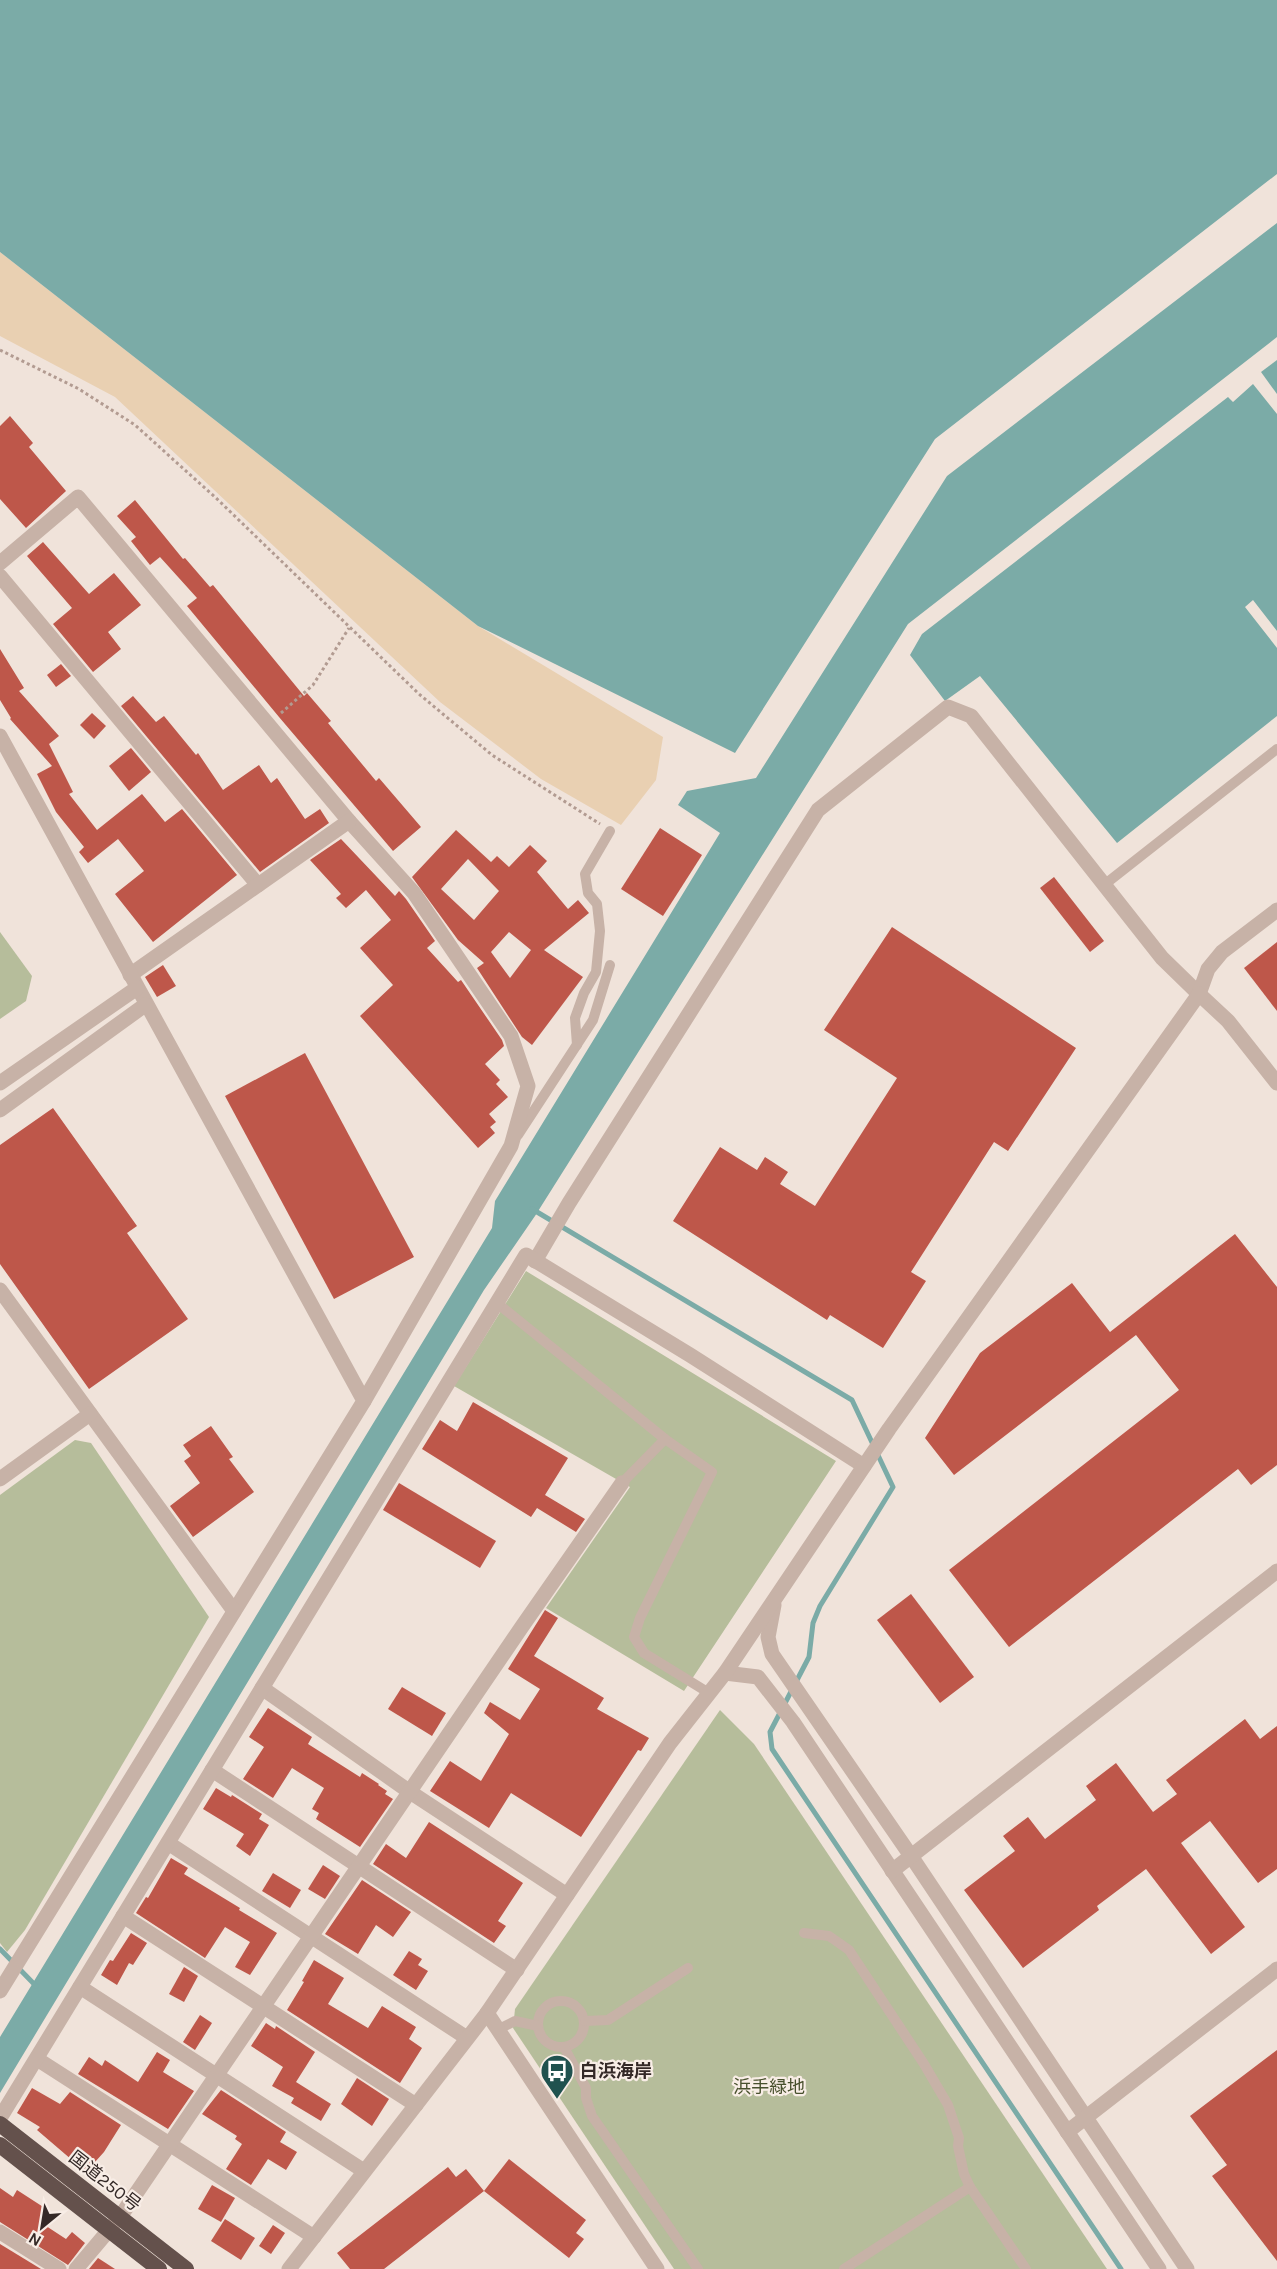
<svg xmlns="http://www.w3.org/2000/svg" width="1277" height="2269" viewBox="0 0 1277 2269" font-family="Karla,'Noto Sans JP',sans-serif">
<style>
.green{fill:#b6bd9b}
.sand{fill:#e9d0b2}
.water{fill:#7baba7}
.lines{fill:none;stroke-linecap:round;stroke-linejoin:round}
.stream{stroke:#7baba7;stroke-width:5}
.building{fill:#be574a;fill-rule:evenodd}
.path{stroke:#b29b91;stroke-width:3;stroke-dasharray:3 3;stroke-linecap:butt}
.service{stroke:#c7b2a7;stroke-width:10}
.minor{stroke:#c7b2a7;stroke-width:15}
.tertiary{stroke:#c7b2a7;stroke-width:15}
.trunk{stroke:#64514c;stroke-width:16}
.labels{text-anchor:middle;dominant-baseline:central;stroke-width:4.5;stroke-linejoin:round;paint-order:stroke}
.poi-label{font-size:18px;font-weight:bold;fill:#342927;stroke:#f8ede6;text-anchor:start}
.park-label{font-size:18px;fill:#48502d;stroke:#f8ede6}
.street-label{font-size:18px;fill:#342927;stroke:#f8ede6}
</style>
<rect width="100%" height="100%" fill="#f0e3da"/>
<g class="green">
<path d="M0,932L32,976L26,1001L0,1019Z"/>
<path d="M526,1271L836,1461L684,1691L546,1608L630,1487L454,1386Z"/>
<path d="M75,1440L91,1443L209,1617L25,1930L7,1952L0,1943V1495Z"/>
<path d="M720,1710L754,1744L1107,2269H674L513,2028L515,2009Z"/>
</g>
<path class="sand" d="M0,252L478,626L663,737L656,780L621,825L541,779L440,702L115,397L0,336Z"/>
<g class="water">
<path d="M0,0H1277V174L935,439L735,753L478,626L0,252Z"/>
<path d="M1277,223V337L908,624L535,1216L484,1290L0,2093V2037L492,1228L495,1201L720,833L678,805L687,791L756,778L947,476Z"/>
<path d="M1277,360V394L1261,372Z"/>
<path d="M1253,384L1277,414V631L1253,600L1245,607L1277,648V716L1117,843L980,676L945,701L910,655L922,634L1228,397L1233,402Z"/>
</g>
<g class="lines">
<g class="stream">
<path d="M532,1209L852,1400L893,1487L820,1606L813,1623L809,1657L770,1732L772,1749L1121,2269"/>
<path d="M0,1949L36,1986"/>
</g>
</g>
<g class="building">
<path d="M10,416L33,443L29,447L66,491L26,528L0,499V426Z"/>
<path d="M135,500L183,559L185,558L210,587L213,585L304,696L307,693L331,721L328,723L376,781L379,778L421,827L393,851L279,717L187,606L197,598L160,557L150,565L131,541L136,537L117,516Z"/>
<path d="M43,542L89,594L114,573L141,605L108,632L121,649L93,672L53,624L72,608L27,556Z"/>
<path d="M0,649L24,688L19,691L59,736L49,744L73,792L69,794L97,830L142,794L165,822L182,809L237,875L153,942L115,894L144,871L118,839L88,863L79,852L84,847L56,812L37,774L52,766L10,719L11,718L0,700Z"/>
<path d="M61,664L71,676L56,687L47,675Z"/>
<path d="M133,696L156,722L164,716L196,755L198,753L223,790L259,765L271,783L277,778L305,819L320,809L329,823L260,872L121,706Z"/>
<path d="M92,713L106,726L94,739L80,725Z"/>
<path d="M131,748L151,772L129,791L109,766Z"/>
<path d="M660,828L702,855L663,916L621,889Z"/>
<path d="M456,830L491,862L497,856L509,867L530,845L547,861L537,872L568,909L578,900L589,913L544,950L583,977L532,1045L522,1037L477,968L484,963L458,940L412,877ZM468,859L499,891L474,920L441,889ZM509,932L531,950L510,978L491,952Z"/>
<path d="M341,839L395,896L399,891L406,899L435,941L427,948L458,982L461,980L502,1040L504,1046L485,1064L500,1080L496,1084L508,1097L489,1114L496,1122L490,1127L495,1133L478,1148L360,1016L393,985L360,948L391,920L366,890L346,908L336,898L341,894L310,860Z"/>
<path d="M1054,877L1104,941L1090,952L1040,888Z"/>
<path d="M892,927L1076,1048L1008,1151L994,1142L911,1272L926,1281L883,1348L830,1315L827,1320L673,1221L720,1147L757,1170L765,1157L788,1172L780,1184L815,1206L897,1078L824,1030Z"/>
<path d="M1277,942V1011L1244,968Z"/>
<path d="M163,965L176,986L157,997L145,977Z"/>
<path d="M305,1053L414,1257L334,1299L225,1096Z"/>
<path d="M53,1108L137,1226L127,1233L188,1319L89,1389L0,1264V1145Z"/>
<path d="M1235,1234L1277,1287V1465L1251,1485L1238,1469L1009,1647L949,1570L1179,1390L1136,1335L954,1475L925,1438L980,1353L1072,1283L1110,1332Z"/>
<path d="M473,1402L568,1458L545,1495L585,1519L576,1532L537,1508L531,1517L422,1449L440,1420L457,1431Z"/>
<path d="M211,1426L233,1457L229,1459L254,1492L193,1537L170,1506L200,1483L184,1461L191,1456L183,1445Z"/>
<path d="M399,1483L496,1541L480,1568L383,1510Z"/>
<path d="M911,1594L974,1677L940,1703L877,1620Z"/>
<path d="M545,1610L558,1618L534,1656L604,1698L597,1709L649,1738L641,1751L638,1750L581,1837L511,1793L489,1828L430,1791L450,1761L481,1781L509,1734L484,1713L490,1702L520,1720L540,1689L508,1669Z"/>
<path d="M402,1687L446,1713L432,1736L388,1709Z"/>
<path d="M268,1708L312,1737L308,1744L360,1777L362,1773L379,1784L378,1785L387,1791L385,1794L393,1799L360,1847L316,1819L319,1813L312,1809L324,1788L292,1768L273,1798L243,1779L264,1747L249,1737Z"/>
<path d="M1245,1719L1260,1739L1277,1726V1869L1258,1883L1210,1821L1181,1843L1245,1927L1211,1954L1146,1869L1097,1906L1099,1910L1023,1968L964,1890L1015,1851L1003,1836L1028,1817L1045,1839L1096,1800L1086,1786L1116,1763L1153,1812L1177,1794L1166,1780Z"/>
<path d="M216,1788L231,1797L232,1795L262,1814L259,1819L269,1825L250,1856L236,1846L244,1834L203,1809Z"/>
<path d="M429,1822L523,1883L498,1921L506,1926L494,1943L373,1864L386,1844L406,1858Z"/>
<path d="M171,1858L188,1868L184,1874L240,1908L239,1910L277,1933L250,1975L235,1967L250,1942L225,1927L205,1958L136,1913L146,1897L148,1898Z"/>
<path d="M323,1865L340,1876L325,1899L308,1889Z"/>
<path d="M273,1873L301,1890L290,1908L262,1891Z"/>
<path d="M362,1880L411,1912L393,1937L376,1925L358,1954L325,1934Z"/>
<path d="M131,1933L147,1943L133,1965L129,1963L117,1985L101,1975L110,1960L113,1961Z"/>
<path d="M409,1951L422,1959L418,1965L428,1971L416,1990L393,1975Z"/>
<path d="M314,1960L344,1978L328,2004L368,2028L382,2006L416,2027L409,2039L422,2048L400,2083L287,2010L304,1982L302,1981Z"/>
<path d="M184,1967L198,1976L184,2002L169,1994Z"/>
<path d="M200,2015L212,2023L195,2050L183,2042Z"/>
<path d="M266,2023L275,2029L276,2026L315,2052L296,2082L331,2104L321,2121L291,2103L294,2098L272,2086L283,2067L251,2046Z"/>
<path d="M1277,2050V2261L1212,2176L1227,2165L1190,2116Z"/>
<path d="M157,2052L170,2060L163,2072L194,2091L168,2129L78,2074L89,2057L102,2066L105,2060L138,2082Z"/>
<path d="M357,2078L389,2099L372,2126L341,2104Z"/>
<path d="M32,2088L60,2104L70,2092L121,2125L104,2152L86,2172L37,2130L40,2127L17,2113Z"/>
<path d="M221,2090L286,2132L280,2142L297,2152L286,2170L268,2159L251,2185L226,2169L242,2144L235,2139L237,2136L202,2114Z"/>
<path d="M509,2159L586,2220L576,2233L584,2239L569,2258L484,2191Z"/>
<path d="M448,2167L456,2177L466,2169L484,2191L384,2269H350L337,2253Z"/>
<path d="M212,2185L235,2198L221,2222L198,2209Z"/>
<path d="M0,2188L13,2197L17,2190L51,2212L43,2224L66,2239L72,2232L85,2243L68,2265L0,2222Z"/>
<path d="M225,2219L255,2238L241,2260L211,2241Z"/>
<path d="M273,2225L285,2233L271,2254L259,2246Z"/>
<path d="M0,2244L41,2269H0Z"/>
<path d="M98,2258L115,2269H89Z"/>
</g>
<g class="lines">
<g class="path">
<path d="M0,350L79,389L135,425L216,498L419,694L492,755L600,824"/>
<path d="M281,713L313,685L349,628"/>
</g>
<g class="service">
<path d="M1104,885L1277,749"/>
<path d="M577,1045L575,1018L584,993L596,972L600,931L597,904L588,893L585,874L610,831"/>
<path d="M518,1135L593,1020L610,965"/>
<path d="M497,1303L665,1439L712,1472L640,1618L634,1637L644,1653L709,1693"/>
<path d="M622,1483L665,1439"/>
<path d="M804,1933L829,1936L849,1950L924,2064L948,2105L959,2138L958,2146L964,2174L970,2187L1026,2269"/>
<circle cx="561" cy="2024" r="23"/>
<path d="M585,2021L608,2020L688,1968"/>
<path d="M499,2029L515,2021L538,2026"/>
<path d="M564,2047L586,2088V2098L592,2116L698,2269"/>
<path d="M844,2269L970,2187"/>
</g>
<g class="minor">
<path d="M0,563L78,497L349,821L414,893L511,1036L528,1086L511,1146L364,1401"/>
<path d="M0,576L258,885"/>
<path d="M130,975L349,821"/>
<path d="M535,1261L569,1203L818,810L948,707L971,716L1162,958L1199,994"/>
<path d="M262,1688L410,1792L567,1895"/>
<path d="M212,1770L517,1970"/>
<path d="M168,1843L467,2038"/>
<path d="M123,1916L416,2105"/>
<path d="M80,1987L364,2171"/>
<path d="M487,2013L657,2269"/>
<path d="M37,2059L314,2237"/>
<path d="M0,2118L526,1255L690,1355L864,1466"/>
<path d="M0,2232L59,2269"/>
<path d="M76,2269L120,2217L521,1628L622,1483"/>
</g>
<g class="tertiary">
<path d="M0,736L364,1401L0,1991"/>
<path d="M1199,994L1208,969L1222,952L1277,910"/>
<path d="M0,1083L137,988"/>
<path d="M0,1110L145,1005"/>
<path d="M0,1290L234,1611"/>
<path d="M0,1479L90,1414"/>
<path d="M774,1605L768,1637L772,1654L911,1856L1187,2269"/>
<path d="M725,1673L758,1677L793,1722L1159,2269"/>
<path d="M892,1871L1277,1571"/>
<path d="M1067,2132L1277,1969"/>
<path d="M289,2269L487,2013L670,1743L725,1673L889,1429L1199,994L1228,1021L1277,1083"/>
</g>
<g class="trunk">
<path d="M0,2124L186,2269"/>
<path d="M0,2145L159,2269"/>
</g>
</g>
<defs>
<g id="bus-pin" transform="scale(1.725)"><path d="M0 17L-7.5 6A9.5 9.5 0 1 1 7.5 6Z" fill="#20524f" stroke="#f8ede6"/><path d="M-5-6H5V4H4V6H2V4H-2V6H-4V4H-5ZM-3.5-4V0h7V-4ZM-3.5 1.2v1.5H-2V1.2ZM2 1.2v1.5H3.5V1.2Z" fill="#fff"/></g>
</defs>
<g fill-rule="evenodd">
<use href="#bus-pin" x="557" y="2071"/>
</g>
<g class="labels">
<g class="poi-label">
<text x="580" y="2071">白浜海岸</text>
</g>
<g class="park-label">
<text x="769" y="2087">浜手緑地</text>
</g>
<g class="street-label">
<text transform="translate(105 2181) rotate(38)">国道250号</text>
</g>
</g>
<g transform="translate(42 2227) rotate(210)" stroke="#f8ede6" stroke-width="4.5" paint-order="stroke">
<path d="M0-4.5L10 22L0 15L-10 22Z" fill="#342927"/>
<text y="-9" font-size="16" font-weight="bold" text-anchor="middle" fill="#342927">N</text>
</g>
</svg>
